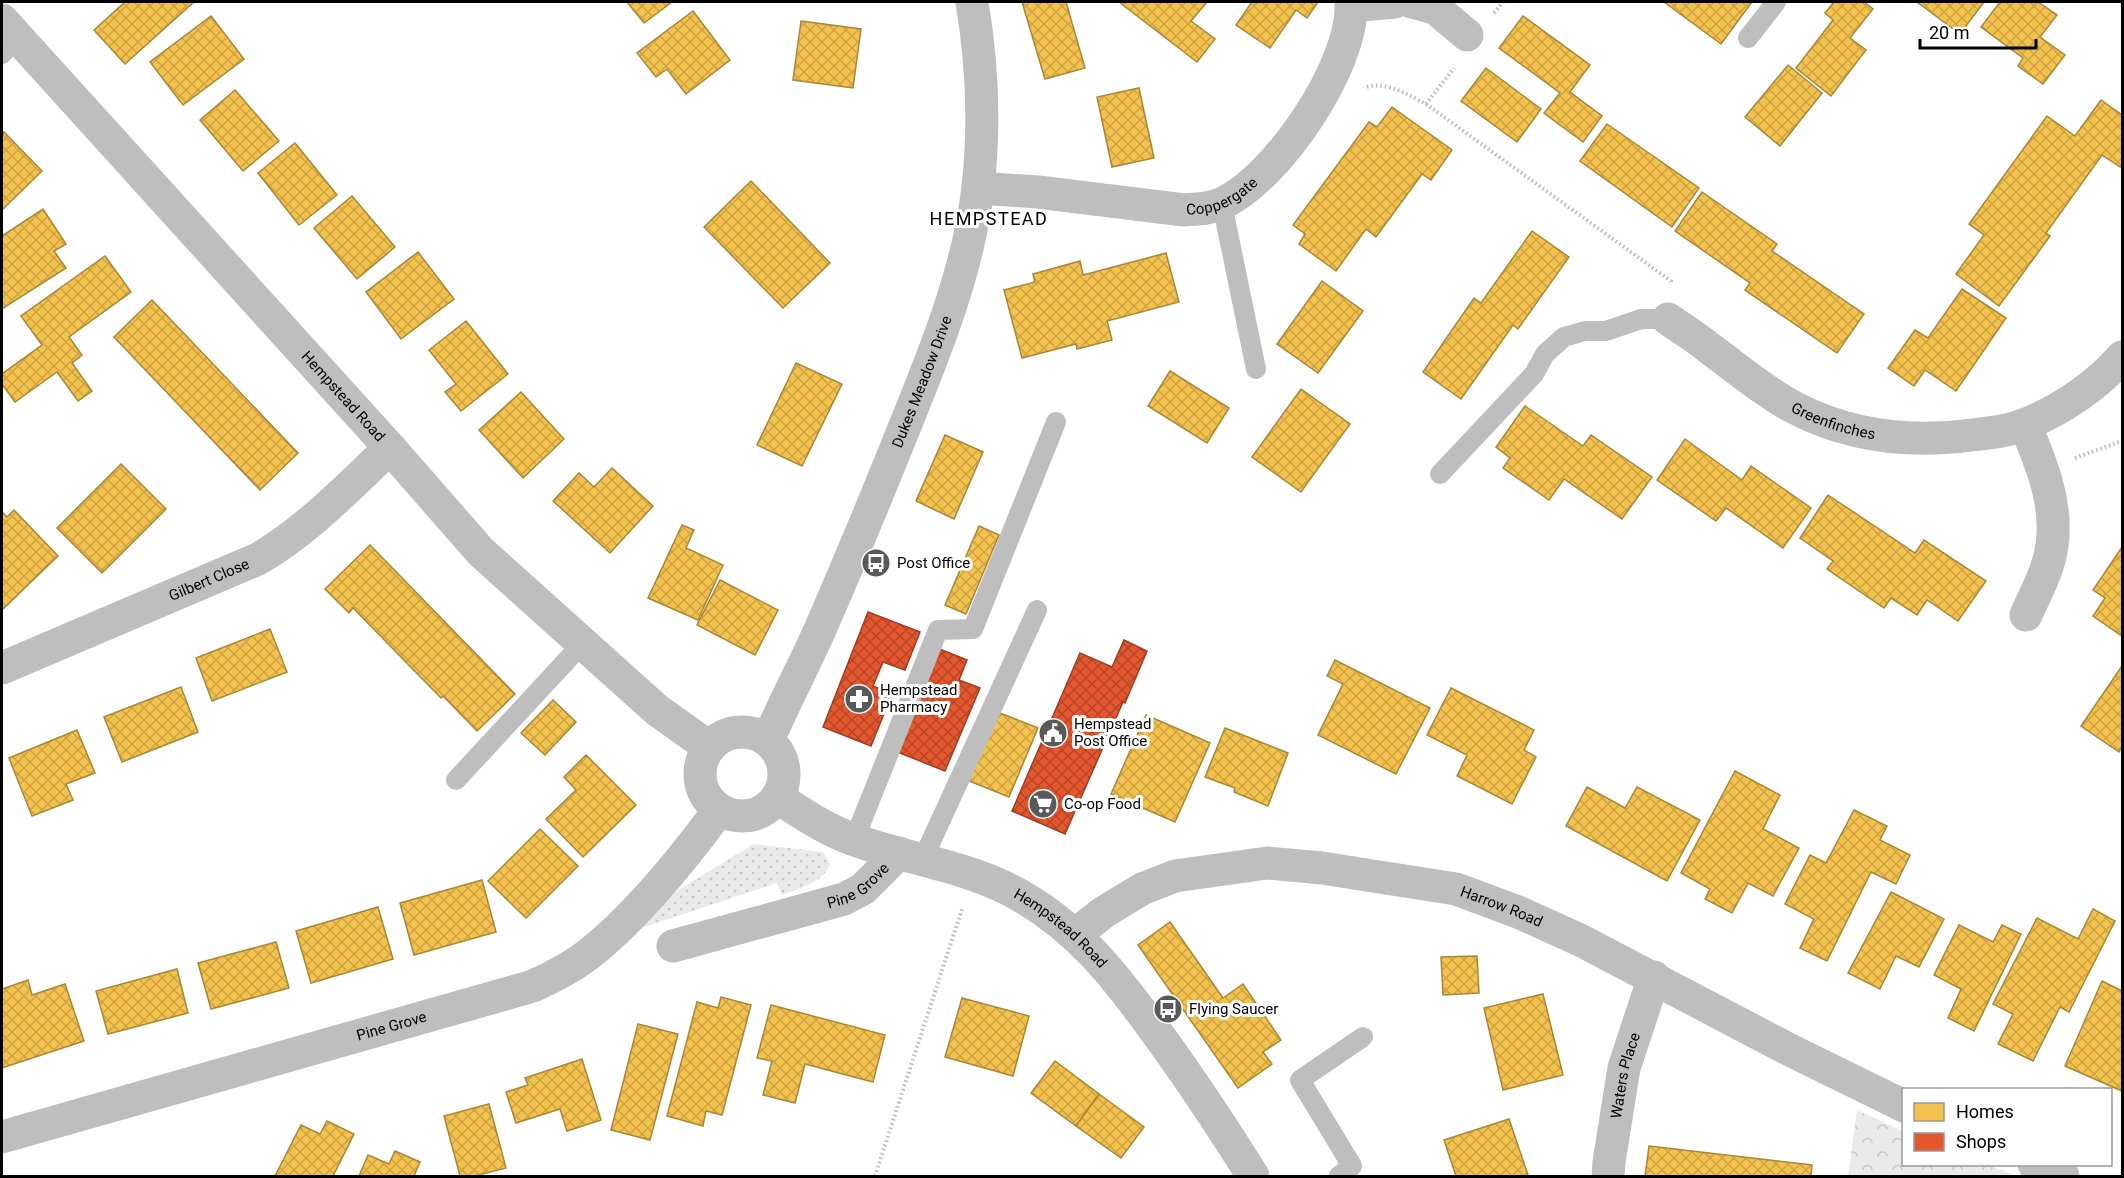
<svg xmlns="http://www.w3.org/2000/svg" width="2124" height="1178" viewBox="0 0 2124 1178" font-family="Roboto,sans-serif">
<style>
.grass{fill:url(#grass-dots)}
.park{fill:url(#park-crowns)}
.homes{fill:url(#homes-cross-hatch);stroke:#a98737;stroke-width:1.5}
.shops{fill:url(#shops-cross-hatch);stroke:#a03d20;stroke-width:1.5}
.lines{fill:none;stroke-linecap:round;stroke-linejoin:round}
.path{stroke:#b8b8b8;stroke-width:4;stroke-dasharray:1.5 3;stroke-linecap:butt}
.service{stroke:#bebebe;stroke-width:20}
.minor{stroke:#bebebe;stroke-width:33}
.labels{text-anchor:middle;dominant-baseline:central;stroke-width:6;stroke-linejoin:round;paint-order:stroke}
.street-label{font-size:15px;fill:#000;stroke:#fff}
.poi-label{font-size:15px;fill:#000;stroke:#fff;text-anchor:start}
.quarter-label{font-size:18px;letter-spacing:1.5px;fill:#000;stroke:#fff}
</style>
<defs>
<pattern id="grass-dots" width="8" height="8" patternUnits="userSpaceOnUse" patternTransform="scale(1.5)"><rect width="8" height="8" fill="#eaeaea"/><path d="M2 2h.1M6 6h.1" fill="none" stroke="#c7c7c7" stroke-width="1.8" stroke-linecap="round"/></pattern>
<pattern id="park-crowns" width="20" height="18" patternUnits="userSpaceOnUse" patternTransform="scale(1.5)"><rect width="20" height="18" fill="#eaeaea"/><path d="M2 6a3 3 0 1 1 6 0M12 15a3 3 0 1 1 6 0" fill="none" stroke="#c7c7c7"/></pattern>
<pattern id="homes-cross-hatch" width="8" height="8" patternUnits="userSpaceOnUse" patternTransform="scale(1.5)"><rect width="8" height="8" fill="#f2c14e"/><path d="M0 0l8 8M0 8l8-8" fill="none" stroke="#cea442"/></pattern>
<pattern id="shops-cross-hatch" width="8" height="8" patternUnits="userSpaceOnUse" patternTransform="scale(1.5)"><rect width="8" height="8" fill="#e4572e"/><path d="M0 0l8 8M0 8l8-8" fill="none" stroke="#b64625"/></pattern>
</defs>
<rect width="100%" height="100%" fill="#fff"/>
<path class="grass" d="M754,844L823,852L830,864C824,883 799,888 782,895L777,883L635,930L678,890Z"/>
<path class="park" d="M1857,1110L1903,1131L1904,1164L1987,1165L2017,1176H1848Z"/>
<g class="homes">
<path d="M125,2H194L125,64L94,30Z"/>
<path d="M627,2H672L644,23Z"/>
<path d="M1022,2H1066L1085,68L1045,79Z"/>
<path d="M1119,2H1207L1191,21L1215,39L1197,62Z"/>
<path d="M1252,2H1318L1307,18L1296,10L1270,48L1236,25Z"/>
<path d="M1664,2H1752L1721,44Z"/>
<path d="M1834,2H1864L1873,9L1850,38L1866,50L1831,96L1796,68L1833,20L1825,13Z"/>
<path d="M1917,2H1984L1960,34Z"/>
<path d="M2000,2H2038L2057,15L2040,37L2065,55L2043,84L2018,66L2023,58L1981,27Z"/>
<path d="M693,11L730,60L686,94L667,69L656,77L637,53Z"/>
<path d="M211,16L244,59L183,105L150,62Z"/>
<path d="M1523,16L1590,65L1570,92L1602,116L1583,142L1544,113L1560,93L1499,48Z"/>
<path d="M801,21L861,29L853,88L793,80Z"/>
<path d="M1788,65L1822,93L1780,146L1745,117Z"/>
<path d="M1486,68L1541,109L1517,142L1461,101Z"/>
<path d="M1139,88L1154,158L1112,167L1097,97Z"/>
<path d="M235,90L279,141L243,171L200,120Z"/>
<path d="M2101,100L2122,115V164L2120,167L2102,155L2046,233L2050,236L1999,306L1956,274L1984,235L1969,224L2047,116L2075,136Z"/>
<path d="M1392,107L1452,150L1431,180L1422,174L1376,237L1366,229L1336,271L1299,244L1305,234L1293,225L1369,122L1377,127Z"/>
<path d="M1607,124L1699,188L1672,227L1580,161Z"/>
<path d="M4,132L42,171L2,210V135Z"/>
<path d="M295,143L337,195L299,225L258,173Z"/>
<path d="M751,181L830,263L783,308L704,227Z"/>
<path d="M1702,192L1777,244L1772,251L1864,314L1837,353L1745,290L1750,283L1675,231Z"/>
<path d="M352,196L395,247L357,279L314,228Z"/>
<path d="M43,209L66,244L54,251L66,268L2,309V236Z"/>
<path d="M1532,231L1569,257L1518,329L1513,325L1461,399L1423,372L1474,298L1481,303Z"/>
<path d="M418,252L454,299L401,339L366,292Z"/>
<path d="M1166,253L1179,302L1107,321L1112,340L1077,349L1076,344L1022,358L1004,290L1035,282L1033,274L1080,261L1083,275Z"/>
<path d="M105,256L131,292L69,337L82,355L72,363L92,391L78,401L57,372L15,402L2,384V374L42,345L21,316Z"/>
<path d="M1322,281L1363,311L1318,373L1277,344Z"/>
<path d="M1962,289L2006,318L1956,391L1925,370L1914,386L1888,368L1915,330L1928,338Z"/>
<path d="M152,300L298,453L260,490L114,337Z"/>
<path d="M466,321L508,374L461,411L445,392L456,384L429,350Z"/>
<path d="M796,363L842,384L802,466L757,445Z"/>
<path d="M1170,371L1229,408L1207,443L1148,406Z"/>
<path d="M1301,389L1350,424L1301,492L1252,457Z"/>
<path d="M521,392L564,439L523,478L479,430Z"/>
<path d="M1525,406L1583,446L1591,435L1652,477L1622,519L1564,479L1549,500L1503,468L1510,458L1496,447Z"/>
<path d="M945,435L983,452L954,519L916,501Z"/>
<path d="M1685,439L1742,480L1751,466L1811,508L1783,548L1726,508L1716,521L1657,480Z"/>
<path d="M121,464L166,509L102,573L57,528Z"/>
<path d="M612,468L653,506L610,553L553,501L579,473L594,487Z"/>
<path d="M1828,495L1915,553L1924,540L1986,581L1958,621L1927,600L1917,615L1891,598L1884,608L1827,569L1833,561L1800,538Z"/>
<path d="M14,510L58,556L2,610V512L7,517Z"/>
<path d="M682,525L694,530L686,548L723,565L698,620L648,598Z"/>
<path d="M979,526L999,535L966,614L945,605Z"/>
<path d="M370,545L515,694L477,731L443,696L441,698L353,608L349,613L325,589Z"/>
<path d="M2122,547V636L2093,616L2105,598L2093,590Z"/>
<path d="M720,580L778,610L755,655L697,625Z"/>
<path d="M270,629L287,672L212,701L196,658Z"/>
<path d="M1335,660L1430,708L1396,774L1318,735L1343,684L1327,676Z"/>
<path d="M2122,666V747L2119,752L2081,726Z"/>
<path d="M181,687L198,732L122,762L104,717Z"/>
<path d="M1451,688L1534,730L1524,750L1536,757L1512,804L1457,776L1467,755L1427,735Z"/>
<path d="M553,700L576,722L545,755L521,733Z"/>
<path d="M995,711L1038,728L1009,797L967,780Z"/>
<path d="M1146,715L1210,743L1175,822L1111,794Z"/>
<path d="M1225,728L1288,753L1268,806L1234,792L1235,788L1205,777Z"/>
<path d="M77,730L95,773L66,784L73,800L32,816L9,758Z"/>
<path d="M586,755L636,805L583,857L546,819L576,790L564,777Z"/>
<path d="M1735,771L1780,795L1763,829L1799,848L1773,896L1748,883L1732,913L1705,899L1710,889L1681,873Z"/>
<path d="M1587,787L1625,808L1637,787L1700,820L1667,881L1566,826Z"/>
<path d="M1854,810L1887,826L1880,840L1910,855L1896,884L1871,872L1827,961L1800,948L1814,919L1785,904L1810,855L1826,863Z"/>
<path d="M540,829L578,866L526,918L488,881Z"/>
<path d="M482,880L496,932L414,955L400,903Z"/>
<path d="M1891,892L1944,919L1919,967L1896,956L1880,989L1848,973Z"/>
<path d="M378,907L393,959L311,983L296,931Z"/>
<path d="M2093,909L2115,921L2069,1012L2060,1007L2033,1061L1998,1044L2013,1014L1993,1004L2037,918L2078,939Z"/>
<path d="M1170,922L1223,998L1243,984L1281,1040L1263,1052L1272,1064L1238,1088L1138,945Z"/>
<path d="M1959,925L1993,942L2002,925L2021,934L1974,1031L1948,1018L1961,989L1934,975Z"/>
<path d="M276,942L289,988L211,1009L198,963Z"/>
<path d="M1477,956L1479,993L1443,995L1441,957Z"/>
<path d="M177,969L188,1013L108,1034L96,991Z"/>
<path d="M28,980L32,995L65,984L84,1041L2,1068V989Z"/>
<path d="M2102,981L2122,991V1091L2065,1066Z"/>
<path d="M1543,994L1563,1075L1503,1090L1484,1008Z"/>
<path d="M721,997L751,1005L722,1115L706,1111L703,1126L667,1116L697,1002L718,1008Z"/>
<path d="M962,998L1029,1016L1013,1076L945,1057Z"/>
<path d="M771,1005L885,1035L873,1082L805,1064L795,1103L763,1095L772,1061L757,1058Z"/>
<path d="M638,1024L678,1034L650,1140L611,1130Z"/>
<path d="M582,1059L601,1120L567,1131L560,1109L516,1123L506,1092L528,1085L525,1078Z"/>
<path d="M1055,1061L1099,1094L1076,1126L1031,1093Z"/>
<path d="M1099,1094L1144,1127L1121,1158L1076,1126Z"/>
<path d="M489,1104L506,1168L475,1176H460L444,1116Z"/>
<path d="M1509,1119L1528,1175L1523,1176H1456L1444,1140Z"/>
<path d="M327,1121L354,1134L333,1176H275L301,1125L320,1134Z"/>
<path d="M1649,1146L1812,1165L1811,1176H1645Z"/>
<path d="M395,1151L420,1162L414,1176H359L368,1155L389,1164Z"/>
</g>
<g class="shops">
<path d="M868,612L920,632L905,670L883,662L873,686L892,694L871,746L823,727Z"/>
<path d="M1124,640L1147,651L1125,703L1123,702L1065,834L1012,811L1080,653L1112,667Z"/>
<path d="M937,648L967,660L959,680L980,688L945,771L895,751Z"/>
</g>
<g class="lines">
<g class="path">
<path d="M1494,13L1503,2"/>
<path d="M1367,87C1387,81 1408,95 1426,104L1454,68"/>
<path d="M1426,104L1671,281V284"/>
<path d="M2075,458L2122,441"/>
<path d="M875,1176L962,909"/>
</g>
<g class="service">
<path d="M1748,38L1776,2"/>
<path d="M2,54L17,38"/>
<path d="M1222,204L1256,369"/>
<path d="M1440,474L1534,374L1545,354L1564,337L1585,331H1606L1641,319H1668"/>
<path d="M456,780L582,644"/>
<path d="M854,840L938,630L973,629L1056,422"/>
<path d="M922,861L1037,610"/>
<path d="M1339,1176L1352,1166L1300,1080L1363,1037"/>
</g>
<g class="minor">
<path d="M1412,2L1435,8L1467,35"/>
<path d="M1351,6L1395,2"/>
<path id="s1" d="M2,20L390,448L481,552L657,710L709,747"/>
<path id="s2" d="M978,188L1038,192L1184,210C1197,209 1209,209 1221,204C1277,179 1355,64 1351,2"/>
<path id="s3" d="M1668,319C1682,329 1696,337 1709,348C1737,368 1764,392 1795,408C1851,437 1911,443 1972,435C1990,433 2009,431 2026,424C2061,410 2098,385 2122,357"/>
<path d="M2025,425C2041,462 2058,504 2052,545C2049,570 2036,592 2026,615"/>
<path id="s4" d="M2,668L258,559C308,530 348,487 390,448"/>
<circle cx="742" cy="774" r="42"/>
<path id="s5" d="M768,740C785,701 805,664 822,625C852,556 881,486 909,416C939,342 969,266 978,187C985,125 982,62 972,2"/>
<path id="s6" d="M777,797C801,813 825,829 852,839C903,858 960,865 1008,889C1077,924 1118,979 1162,1040C1194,1084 1224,1130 1253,1176"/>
<path id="s7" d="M1076,934L1104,912L1142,889L1175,876L1267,863L1322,868L1456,889L1518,912L1580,940L1790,1050L1904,1106"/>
<path id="s8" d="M673,946L844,899L863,889L899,853"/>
<path id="s9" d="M2,1137L533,986C553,977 572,967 589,954C637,916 683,859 719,810"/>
<path d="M2034,1164L2063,1176"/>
<path id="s10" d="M1608,1176L1609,1162L1624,1068L1654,977"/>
</g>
</g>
<defs>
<g id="bus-disc" transform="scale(1.5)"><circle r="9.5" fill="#595959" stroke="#fff"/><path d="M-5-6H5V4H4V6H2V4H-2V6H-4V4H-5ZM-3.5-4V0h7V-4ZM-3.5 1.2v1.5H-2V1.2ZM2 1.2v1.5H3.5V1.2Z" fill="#fff"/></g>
<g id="pharmacy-disc" transform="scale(1.5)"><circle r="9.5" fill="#595959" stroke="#fff"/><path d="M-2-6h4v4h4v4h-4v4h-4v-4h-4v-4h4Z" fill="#fff"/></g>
<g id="civic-disc" transform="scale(1.5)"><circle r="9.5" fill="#595959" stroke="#fff"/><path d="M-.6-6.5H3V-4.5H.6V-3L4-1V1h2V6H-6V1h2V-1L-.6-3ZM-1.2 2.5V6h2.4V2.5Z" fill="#fff"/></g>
<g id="supermarket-disc" transform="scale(1.5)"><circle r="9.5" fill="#595959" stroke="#fff"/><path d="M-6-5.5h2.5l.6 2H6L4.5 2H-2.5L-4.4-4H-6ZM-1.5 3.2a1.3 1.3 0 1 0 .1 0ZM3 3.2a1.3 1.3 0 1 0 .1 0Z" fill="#fff"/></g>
</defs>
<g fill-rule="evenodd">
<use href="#bus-disc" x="876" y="563"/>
<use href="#pharmacy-disc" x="859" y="699"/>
<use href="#civic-disc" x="1053" y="733"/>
<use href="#supermarket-disc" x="1043" y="804"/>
<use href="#bus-disc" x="1168" y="1009"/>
</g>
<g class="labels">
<g class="street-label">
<text stroke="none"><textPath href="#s2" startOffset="248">Coppergate</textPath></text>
<text stroke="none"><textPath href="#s5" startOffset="390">Dukes Meadow Drive</textPath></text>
<text stroke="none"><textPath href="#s1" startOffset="508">Hempstead Road</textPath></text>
<text stroke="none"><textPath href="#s3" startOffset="196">Greenfinches</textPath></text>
<text stroke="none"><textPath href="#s4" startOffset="225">Gilbert Close</textPath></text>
<text stroke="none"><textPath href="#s8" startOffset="196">Pine Grove</textPath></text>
<text stroke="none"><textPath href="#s7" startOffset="448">Harrow Road</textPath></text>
<text stroke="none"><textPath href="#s6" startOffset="316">Hempstead Road</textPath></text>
<text stroke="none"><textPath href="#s9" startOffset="405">Pine Grove</textPath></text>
<text stroke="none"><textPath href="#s10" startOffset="102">Waters Place</textPath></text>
</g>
<g class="poi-label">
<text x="897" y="563">Post Office</text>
<text x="880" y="690">Hempstead<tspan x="880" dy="17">Pharmacy</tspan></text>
<text x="1074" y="724">Hempstead<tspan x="1074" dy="17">Post Office</tspan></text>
<text x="1064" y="804">Co-op Food</text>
<text x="1189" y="1009">Flying Saucer</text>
</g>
<g class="quarter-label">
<text x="989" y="218">HEMPSTEAD</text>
</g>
</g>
<rect width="2124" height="1178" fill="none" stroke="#000000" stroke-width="6"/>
<rect x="1902" y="1088" width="210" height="78" fill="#ffffff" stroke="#999999" stroke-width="1.5"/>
<rect x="1914" y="1103" width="30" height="18" fill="#f2c14e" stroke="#999999" stroke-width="1.5"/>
<text x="1956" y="1118" font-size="18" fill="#000000">Homes</text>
<rect x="1914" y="1133" width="30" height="18" fill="#e4572e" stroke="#999999" stroke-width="1.5"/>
<text x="1956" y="1148" font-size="18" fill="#000000">Shops</text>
<path d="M1920 39v9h116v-9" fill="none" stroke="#000000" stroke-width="3"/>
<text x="1929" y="39" font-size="18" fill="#000000" stroke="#ffffff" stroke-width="4.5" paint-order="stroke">20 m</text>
</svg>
